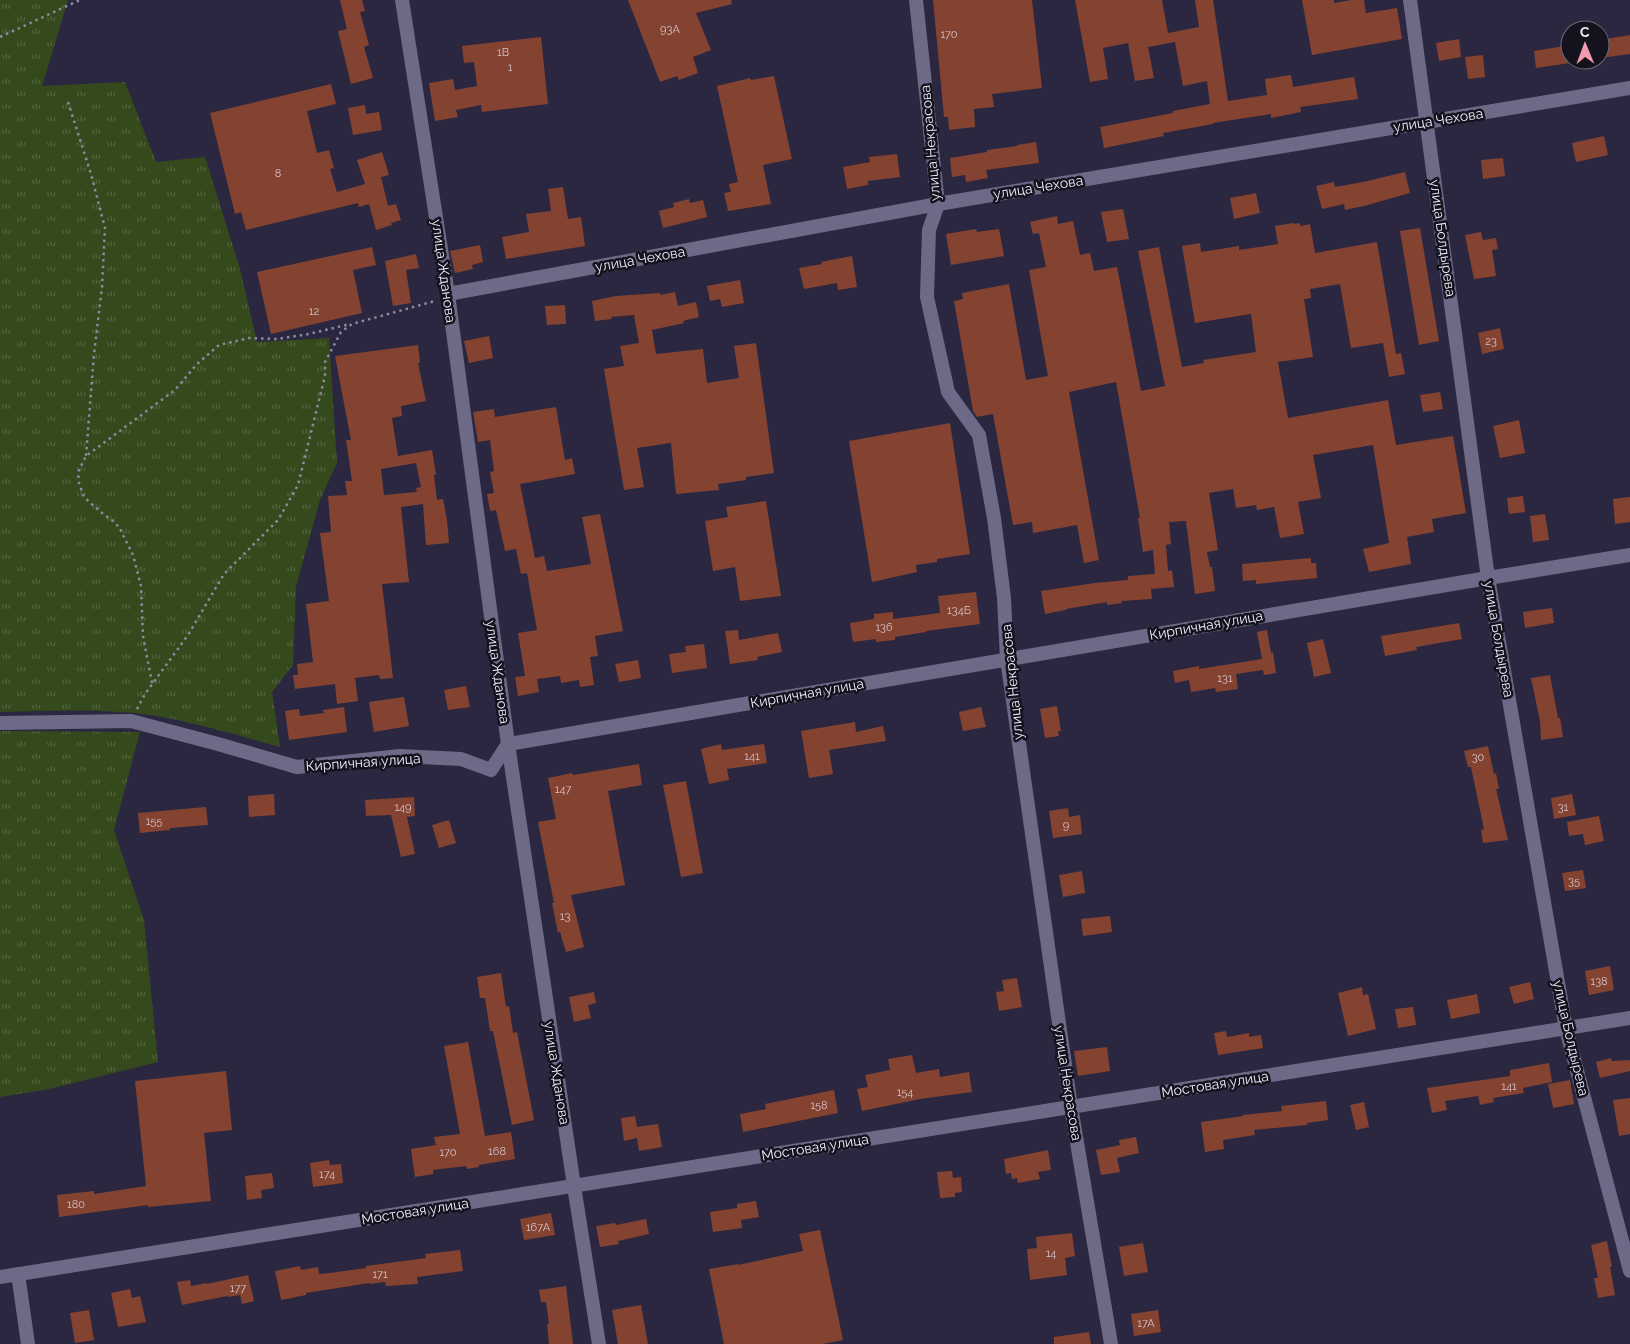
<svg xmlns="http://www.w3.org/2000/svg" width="1630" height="1344" viewBox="0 0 1630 1344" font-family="Raleway,sans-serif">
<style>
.grass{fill:url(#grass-tufts)}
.building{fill:#844331;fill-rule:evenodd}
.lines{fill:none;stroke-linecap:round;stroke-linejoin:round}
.path{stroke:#8c8a9e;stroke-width:2.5;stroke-dasharray:2.5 4;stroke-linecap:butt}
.minor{stroke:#6d6a87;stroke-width:14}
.tertiary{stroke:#6d6a87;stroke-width:14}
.labels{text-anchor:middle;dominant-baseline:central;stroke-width:5;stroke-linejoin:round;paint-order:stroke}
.number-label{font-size:11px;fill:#d4c2ca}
.street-label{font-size:14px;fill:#eeedfd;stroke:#13121d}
</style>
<defs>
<pattern id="grass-tufts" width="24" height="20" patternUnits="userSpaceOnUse" patternTransform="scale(1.25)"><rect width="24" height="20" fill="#344a1c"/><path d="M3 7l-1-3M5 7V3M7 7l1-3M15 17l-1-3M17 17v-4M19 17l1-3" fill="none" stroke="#52643e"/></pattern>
</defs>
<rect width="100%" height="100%" fill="#2b2740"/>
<g class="grass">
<path d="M0,0H68L42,86L125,82L156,162L205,157L240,269L257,342L329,338L337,463L320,500L296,587L293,665L272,692L280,747C237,735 194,722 150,715C100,708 50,711 0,712Z"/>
<path d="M0,731L140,732L114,830L144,920L158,1062L49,1089L0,1097Z"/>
</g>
<g class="building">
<path d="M340,0H362L365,11L360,12L369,45L364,47L373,78L351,84L338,31L347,29Z"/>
<path d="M628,0H731L732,4L696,13L711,50L693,57L698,73L679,80L677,76L660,82Z"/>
<path d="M933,0H1032L1042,88L992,94L994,107L974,109L975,127L949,130L948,117H944Z"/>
<path d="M1075,0H1162L1168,33L1199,27L1195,0H1213L1228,101L1267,95L1265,79L1291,75L1293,87L1354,77L1358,99L1300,107L1301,112L1271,118V114L1213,123V124L1163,133L1164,136L1104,148L1100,127L1173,113V111L1210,104L1207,81L1183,86L1175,42L1148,47L1154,78L1135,81L1128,43L1103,48L1108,79L1090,82Z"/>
<path d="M1302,0H1334V3L1351,0H1364L1366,13L1397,8L1402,39L1312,55Z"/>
<path d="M1630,35V54L1600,58V40Z"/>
<path d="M541,37L548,104L482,112L481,105L456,110L458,117L435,121L429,83L453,79L455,90L477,86L474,62L464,63L462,46Z"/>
<path d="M1459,39L1461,57L1439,61L1436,43Z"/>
<path d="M1570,45V63L1536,68L1534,51Z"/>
<path d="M1483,55L1485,77L1468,79L1465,57Z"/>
<path d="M774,76L792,159L763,165L771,204L728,211L724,193L731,192L729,184L738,182L717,86L750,78L751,80Z"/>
<path d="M331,84L336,104L307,111L317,153L329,150L334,168L330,169L337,192L365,184L357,160L382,152L389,175L381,177L388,206L396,204L401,220L391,223L392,225L376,230L369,204L359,207L358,203L246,230L241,212L235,214L210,113Z"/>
<path d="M365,105L366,114L379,112L382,130L353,135L348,108Z"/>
<path d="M1604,136L1608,155L1576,162L1572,143Z"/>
<path d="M1036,142L1039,163L986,170L988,178L966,182L965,175L952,177L950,158L987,152V150L1017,146V145Z"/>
<path d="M897,154L900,177L868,181V185L847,189L843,167L870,162L869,157Z"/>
<path d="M1503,158L1505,176L1483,179L1481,160Z"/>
<path d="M1405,172L1410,193L1364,206L1345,210L1344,204L1322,209L1316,186L1334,182L1335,187L1363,182Z"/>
<path d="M563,187L568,219L581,217L585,246L506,259L502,237L529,232L526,214L551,211L548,189Z"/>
<path d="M1256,193L1260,213L1234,219L1230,198Z"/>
<path d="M689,199L690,203L703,200L707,217L663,228L659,211L674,207L673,203Z"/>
<path d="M1123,209L1129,239L1107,242L1101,212Z"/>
<path d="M1057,216L1058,224L1073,221L1080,255L1090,253L1094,271L1117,267L1141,391L1165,386L1138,251L1159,247L1182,367L1204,363L1203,360L1256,352L1251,314L1195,323L1182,246L1200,243L1201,252L1239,246V250L1278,244L1275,226L1293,223V224L1300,223V226L1310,224L1315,253L1377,242L1396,354L1401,353L1405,374L1389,377L1383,343L1351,348L1340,284L1310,289L1311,298L1304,299L1313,357L1278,362L1288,418L1388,400L1396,445L1453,436L1466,513L1432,519L1434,532L1407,537L1411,564L1369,572L1363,549L1389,543L1373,445L1313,455L1321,498L1298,502L1304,534L1280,538L1274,507L1257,510L1256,505L1236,508L1233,489L1209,493L1218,550L1207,552L1210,567H1212L1215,591L1195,594L1186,521L1169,522L1171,544L1166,545L1168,571L1172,570L1174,587L1151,589L1152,599L1121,601L1122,603L1107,605V602L1066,609V610L1045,614L1041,591L1095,583L1128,580V576L1155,574L1153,550L1143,552L1138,518H1140L1116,382L1069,392L1099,560L1084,563L1077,525L1033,533L1032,522L1013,525L993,414L977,417L973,411L954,301L963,299L962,293L1009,284L1026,380L1048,376L1029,270L1046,267L1039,233L1033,234L1030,222Z"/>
<path d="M1420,228L1439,341L1419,345L1400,231Z"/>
<path d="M976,229L977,232L999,229L1004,256L951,265L946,234Z"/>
<path d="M1481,232L1483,240L1496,238L1498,249L1492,250L1496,276L1474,279L1465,235Z"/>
<path d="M480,245L483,262L472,265L473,269L455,273L450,251Z"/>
<path d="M372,247L376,265L353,270L362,313L271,334L257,272Z"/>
<path d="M416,254L419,268L406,270L411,303L393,306L385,261Z"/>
<path d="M852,256L857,287L838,290L837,283L804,289L799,268L822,264L821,262Z"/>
<path d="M740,280L744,303L722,307L720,299L710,301L707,286Z"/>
<path d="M675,292L678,306L696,302L699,317L683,321L684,323L652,330L656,354L703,349L707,383L739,378L734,346L756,343L774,473L746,477V480L718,484L719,490L676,494L671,443L637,448L644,487L624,490L604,369L624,366L620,346L639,343L634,315L611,317L612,319L595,321L592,301L616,296L660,293V295Z"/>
<path d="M565,305L566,324L547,325L545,306Z"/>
<path d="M1500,328L1504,349L1482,354L1478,333Z"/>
<path d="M489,336L493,358L469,363L464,341Z"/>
<path d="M418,345L420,363H418L426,401L401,406L402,416L392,418L397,450L398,456L432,450L436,475H434L437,500L443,499L447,520L449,543L426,545L423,504L401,507L409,582L382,584L393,678L380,679L379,675L355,678L358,701L337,704L335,684L295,689L293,675H298L297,664L313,662L306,604L329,601L320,533L331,532L328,496L347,495L345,481H352L346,440H351L335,356ZM416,463L421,487L416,488L417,492L384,495L381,469Z"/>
<path d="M1440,392L1443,409L1423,412L1420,395Z"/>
<path d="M556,407L565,460L572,458L575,474L520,484L535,558L544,556L547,571L591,564L582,517L600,514L623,631L595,636L598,656L590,657L594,685L580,687L579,680L561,683L560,676L537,679L539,692L518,696L515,677L525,676L518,633L537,630L527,573L521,574L516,549L505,551L496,510L490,511L487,494L494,493L490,472L494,471L490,440L478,442L473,412L494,409L495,417Z"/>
<path d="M1519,420L1525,453L1500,458L1493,426Z"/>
<path d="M950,423L970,554L937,559V562L916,565L917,572L872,582L849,441Z"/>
<path d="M1523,496L1525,512L1509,514L1507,498Z"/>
<path d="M1630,497V522L1615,524L1613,499Z"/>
<path d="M766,501L781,596L740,601L735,567L713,571L705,521L728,517L726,507Z"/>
<path d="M1545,514L1549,540L1533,542L1530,516Z"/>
<path d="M1311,558V563H1316L1317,578L1256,584V580L1243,581L1242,564Z"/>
<path d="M976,592L980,624L926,631V632L895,637V640L876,642V639L853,642L850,623L874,619V614L893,612V619L940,613L938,596Z"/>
<path d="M1552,608L1554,623L1525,628L1523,612Z"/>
<path d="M1459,623L1462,639L1416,647L1417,650L1385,656L1381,636Z"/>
<path d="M738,630L739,640L778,633L782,652L757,657L758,660L730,664L725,631Z"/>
<path d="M1267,630L1271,653L1273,652L1276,673L1264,675L1263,670L1236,674L1238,689L1216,692L1215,688L1191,692L1189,680L1175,683L1173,671L1199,666V669L1262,659L1257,632Z"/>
<path d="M1323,639L1331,673L1314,677L1307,643Z"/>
<path d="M704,644L707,668L672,673L669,654L686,652L685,646Z"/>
<path d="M638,660L641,678L619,682L615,664Z"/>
<path d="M1550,675L1558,718H1560L1563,737L1541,740L1540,721L1531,678Z"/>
<path d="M466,686L470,707L448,710L444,690Z"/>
<path d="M404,697L409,726L374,732L369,702Z"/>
<path d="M1057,706L1061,731H1058L1059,736L1045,738L1040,709Z"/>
<path d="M344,707L347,732L289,740L285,711L299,709L300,716L324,713L323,710Z"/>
<path d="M981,707L986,727L963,731L959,712Z"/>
<path d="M855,722L856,732L883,726L886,741L829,750L833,774L809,778L801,731Z"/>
<path d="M721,744L722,750L764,744L767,763L727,769L729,780L709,784L701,749Z"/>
<path d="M1488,746L1494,774L1496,773L1499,789H1496L1508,840L1483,843L1481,830L1484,829L1471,767H1468L1464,751Z"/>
<path d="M639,764L642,785L608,791L625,885L571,895L584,947L566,952L560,932L558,933L552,903H554L538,822L556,819L548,778L572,773L573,775Z"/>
<path d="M686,781L703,873L681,877L663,785Z"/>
<path d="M274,794L275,815L249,817L248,796Z"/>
<path d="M1572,794L1576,815L1554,819L1551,798Z"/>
<path d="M414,797L415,816L407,817L415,854L401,857L391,815L366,816L365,800Z"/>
<path d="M206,807L208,825L170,828V830L140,833L138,813Z"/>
<path d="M1068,808L1069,817L1080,815L1082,834L1053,838L1049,811Z"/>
<path d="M1599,816L1604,841L1585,845L1583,834L1569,836L1567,822Z"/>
<path d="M449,820L456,843L439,848L432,825Z"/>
<path d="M1583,870L1586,888L1565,891L1562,873Z"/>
<path d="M1082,871L1085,893L1063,897L1059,875Z"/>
<path d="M1110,916L1112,932L1083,936L1081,919Z"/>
<path d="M1610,966L1614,990L1589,995L1585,971Z"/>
<path d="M501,973L506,1007L509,1006L513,1033L517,1032L534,1120L512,1125L493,1031H490L485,998H480L477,977Z"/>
<path d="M1017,978L1022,1007L999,1011L996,992L1004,991L1002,980Z"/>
<path d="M1530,982L1534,999L1514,1004L1509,987Z"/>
<path d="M1362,987L1363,995L1368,994L1376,1029L1348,1036L1338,993Z"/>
<path d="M594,992L596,1003L588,1005L591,1018L574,1022L569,997Z"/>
<path d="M1477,994L1480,1013L1451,1019L1447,1000Z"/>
<path d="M1413,1007L1416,1025L1398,1028L1395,1009Z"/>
<path d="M1226,1031L1227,1037L1249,1033V1037L1261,1035L1263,1048L1218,1055L1214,1033Z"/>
<path d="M468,1042L485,1136L511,1132L515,1159L479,1165V1167L467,1169L466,1166L433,1170V1174L415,1177L411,1149L436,1145L434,1137L460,1134L444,1046Z"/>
<path d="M1107,1047L1110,1071L1078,1076L1074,1051Z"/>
<path d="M912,1055L916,1073L939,1069L940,1077L969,1072L972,1092L920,1099L862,1111L857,1089L868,1087L865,1075L890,1070L888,1059Z"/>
<path d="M1611,1058L1612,1061L1630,1060V1071L1600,1078L1596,1062Z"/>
<path d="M1549,1063L1552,1082L1523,1088L1524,1093L1493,1098L1494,1102L1480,1105L1478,1096L1445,1101L1447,1110L1432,1113L1427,1088L1510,1076V1070Z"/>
<path d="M226,1071L232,1130L204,1133L211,1201L148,1207V1205L59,1217L57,1195L94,1191V1194L146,1186L135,1081Z"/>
<path d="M1570,1080L1574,1104L1553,1108L1548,1084Z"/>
<path d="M834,1090L838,1113L743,1132L740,1114L766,1109L765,1104Z"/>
<path d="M1630,1098V1134L1619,1136L1613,1100Z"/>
<path d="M1326,1101L1328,1120L1307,1123V1125L1254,1130L1255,1135L1223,1140L1224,1149L1205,1152L1201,1122L1243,1116V1115L1282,1111L1281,1106Z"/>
<path d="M1364,1102L1369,1127L1356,1130L1350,1105Z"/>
<path d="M635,1116L637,1127L658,1124L662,1147L639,1151L637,1138L624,1141L621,1118Z"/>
<path d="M1136,1137L1139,1153L1117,1158L1120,1172L1101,1175L1096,1150L1120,1145L1119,1140Z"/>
<path d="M1048,1150L1051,1170L1038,1172L1040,1179L1018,1183L1017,1178L1012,1179L1011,1173L1006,1174L1004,1159Z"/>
<path d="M329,1160L330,1165L341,1164L343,1183L313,1187L310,1163Z"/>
<path d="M952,1171L953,1178L961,1177L962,1192L955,1193V1197L940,1198L937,1172Z"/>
<path d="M272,1173L274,1188L261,1190L262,1198L247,1200L245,1176Z"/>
<path d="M756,1201L759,1217L741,1220L742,1228L713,1232L710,1212L737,1208V1204Z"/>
<path d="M551,1213L555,1235L524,1240L520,1219Z"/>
<path d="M646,1219L649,1234L618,1241L619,1244L600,1247L596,1226L615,1223L616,1225Z"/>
<path d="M820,1230L843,1340L823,1344H724L709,1269L738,1264V1265L803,1251L799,1234Z"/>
<path d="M1072,1233L1075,1256L1065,1258L1067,1275L1030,1280L1027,1249L1037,1248L1036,1237Z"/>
<path d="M1607,1241L1612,1267H1610L1615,1295L1598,1298L1594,1278H1598L1591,1245Z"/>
<path d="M1143,1243L1148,1272L1124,1276L1119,1247Z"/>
<path d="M460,1250L463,1271L417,1277L418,1284L386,1286L385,1282L369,1284V1283L306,1293V1295L281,1300L275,1271L300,1266L301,1270L318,1267L319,1274L330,1273L366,1268V1266L426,1258L425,1254Z"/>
<path d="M248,1275L254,1301L242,1304L240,1295L228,1297L227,1296L182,1305L177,1282L190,1280L191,1286L207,1283V1284Z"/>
<path d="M566,1286L573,1344H549L547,1324H549L546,1302H541L539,1290Z"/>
<path d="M130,1289L132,1298L140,1296L146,1322L118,1327L111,1293Z"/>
<path d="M641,1305L648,1344H618L612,1310Z"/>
<path d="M89,1310L94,1340L75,1343L70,1313Z"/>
<path d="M1158,1310L1161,1332L1134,1336L1131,1314Z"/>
<path d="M1089,1332L1091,1344H1054V1337Z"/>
</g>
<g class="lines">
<g class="path">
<path d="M0,37L80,0"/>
<path d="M68,102L91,174L105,228L102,287L94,354L86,456"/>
<path d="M152,683L143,636L141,586L133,555L119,527L113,521L102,513L84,497L79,483L78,472L86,456L175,390L197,364L219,345L249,338L277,339L309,334L350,324"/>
<path d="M137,709L145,694L188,635L224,574L278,520L298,485L325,376V362L341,332L352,324L435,301"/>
</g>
<g class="minor">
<path d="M402,0L448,294L508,744L574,1186"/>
<path d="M916,0L938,204L929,230L927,297L948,392L979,435L994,518L1004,598L1007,659L1071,1107L1111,1344"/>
<path d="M1410,0L1488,578L1566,1029L1630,1271"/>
<path d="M448,294L938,204L1630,88"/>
<path d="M0,723L131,721L218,744L297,767L400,756L461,759L491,770L508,744L1488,578L1630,555"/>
<path d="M18,1274L28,1344"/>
</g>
<g class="tertiary">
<path d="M574,1186L599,1344"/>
<path d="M0,1277L1630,1018"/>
</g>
</g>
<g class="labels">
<g class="number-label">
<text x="670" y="29">93А</text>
<text x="949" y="34">170</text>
<text x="503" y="52">1В</text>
<text x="510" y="67">1</text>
<text x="278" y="173">8</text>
<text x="314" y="311">12</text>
<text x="1491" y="341">23</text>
<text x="959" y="610">134Б</text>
<text x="884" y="627">136</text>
<text x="1225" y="678">131</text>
<text x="752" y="756">141</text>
<text x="1478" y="757">30</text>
<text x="563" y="789">147</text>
<text x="403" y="807">149</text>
<text x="1563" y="807">31</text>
<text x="154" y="821">155</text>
<text x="1066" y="825">9</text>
<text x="1574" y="881">35</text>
<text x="565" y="916">13</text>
<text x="1599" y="981">138</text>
<text x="1509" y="1086">141</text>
<text x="905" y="1092">154</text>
<text x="819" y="1105">158</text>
<text x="497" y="1151">168</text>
<text x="448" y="1152">170</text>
<text x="327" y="1174">174</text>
<text x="76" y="1204">180</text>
<text x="538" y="1227">167А</text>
<text x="1051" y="1253">14</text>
<text x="380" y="1274">171</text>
<text x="238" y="1288">177</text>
<text x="1146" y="1323">17А</text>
</g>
<g class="street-label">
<text transform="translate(1438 120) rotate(-9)">улица Чехова</text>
<text transform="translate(930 143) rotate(-95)">улица Некрасова</text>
<text transform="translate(1038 187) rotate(-9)">улица Чехова</text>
<text transform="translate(1443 238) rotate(82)">улица Болдырева</text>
<text transform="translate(640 259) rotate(-10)">улица Чехова</text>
<text transform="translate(444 271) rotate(82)">улица Жданова</text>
<text transform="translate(1206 625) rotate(-10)">Кирпичная улица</text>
<text transform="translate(1499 639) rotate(80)">улица Болдырева</text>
<text transform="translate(498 672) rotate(82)">улица Жданова</text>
<text transform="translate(1012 682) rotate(-96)">улица Некрасова</text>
<text transform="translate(807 693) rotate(-10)">Кирпичная улица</text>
<text transform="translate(363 762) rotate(-4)">Кирпичная улица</text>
<text transform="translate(1571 1038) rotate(77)">улица Болдырева</text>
<text transform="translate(557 1073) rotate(81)">улица Жданова</text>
<text transform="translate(1068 1083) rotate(81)">улица Некрасова</text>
<text transform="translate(1215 1084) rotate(-9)">Мостовая улица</text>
<text transform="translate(815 1147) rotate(-9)">Мостовая улица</text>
<text transform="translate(415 1211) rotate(-9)">Мостовая улица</text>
</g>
</g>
<g transform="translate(1585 45) rotate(359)"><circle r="24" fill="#13121d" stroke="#6b6a77"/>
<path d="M0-4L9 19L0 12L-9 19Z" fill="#f29aae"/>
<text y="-8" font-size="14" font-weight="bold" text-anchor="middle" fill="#eeedfd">С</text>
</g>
</svg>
